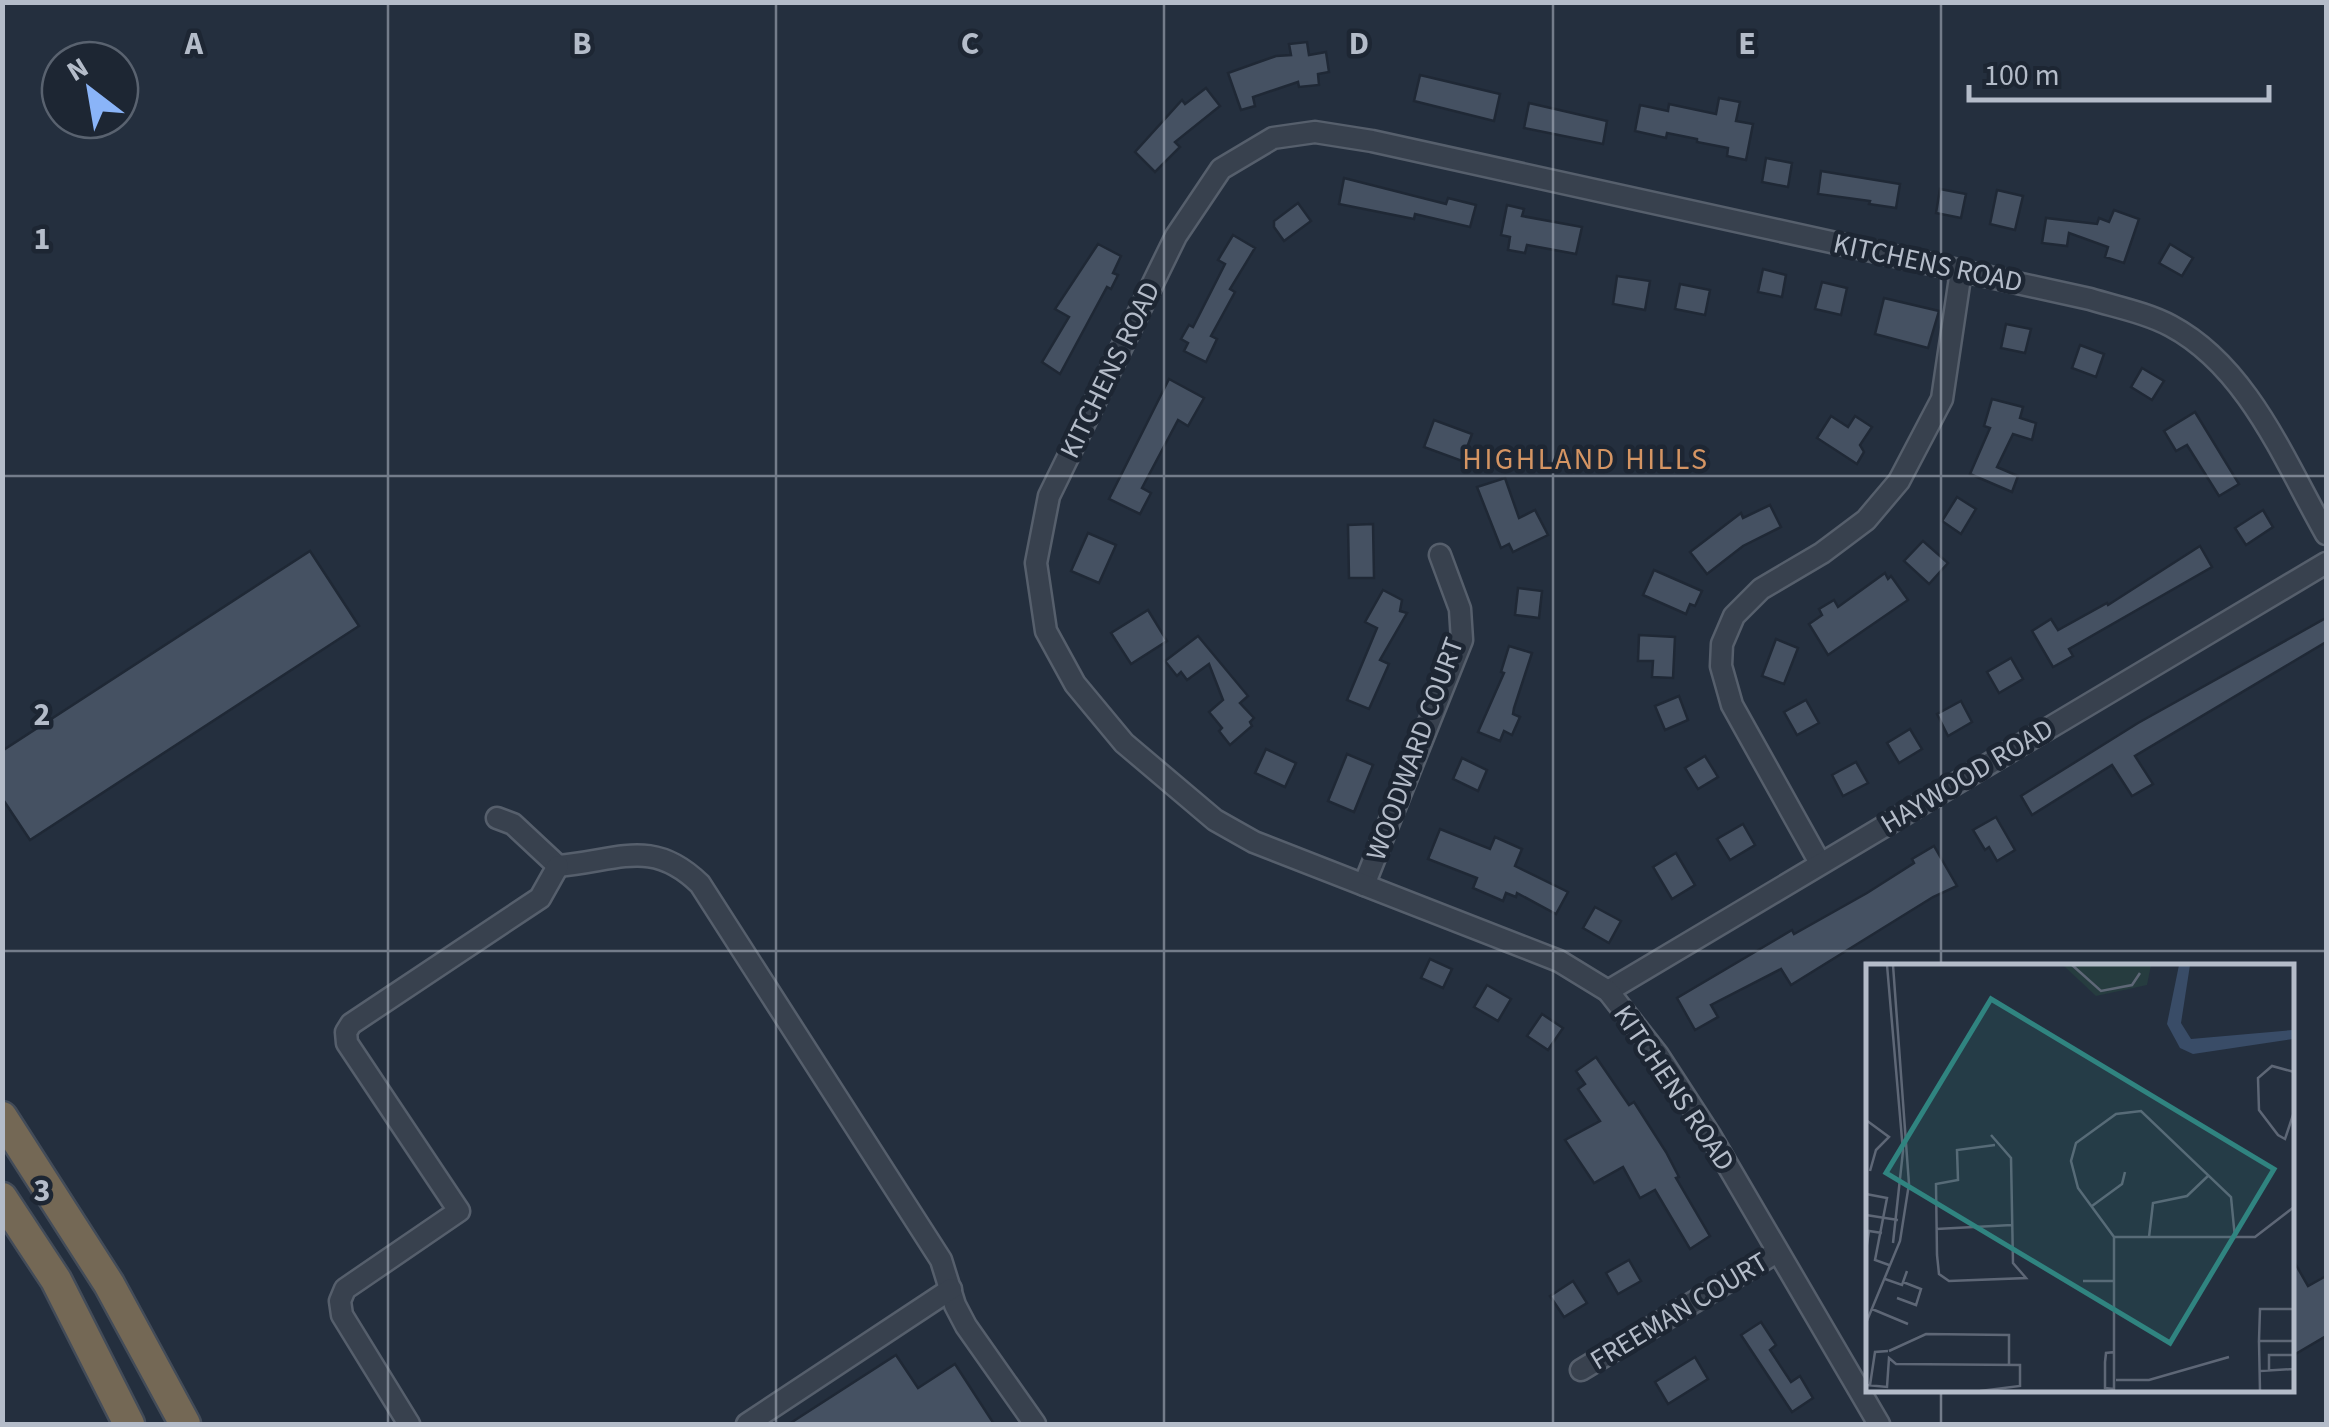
<svg xmlns="http://www.w3.org/2000/svg" width="2329" height="1427" viewBox="0 0 2329 1427" font-family="'Source Sans 3',sans-serif">
<style>
.building{fill:#455162;stroke:#1f2835;stroke-width:2.5}
.lines{fill:none;stroke-linecap:round;stroke-linejoin:round}
.minor-casing{stroke:#565f6c;stroke-width:25}
.highway-casing{stroke:#434c59;stroke-width:35}
.minor{stroke:#38414e;stroke-width:20}
.highway{stroke:#746855;stroke-width:30}
.grid{fill:none;stroke:#b4bcc9;stroke-width:2.5;stroke-opacity:0.55}
.labels{text-anchor:middle;dominant-baseline:central;stroke-width:9;stroke-linejoin:round;paint-order:stroke}
.street-label{font-size:28px;fill:#b4bcc9;stroke:#1d2633}
.neighbourhood-label{font-size:30px;letter-spacing:2.5px;fill:#d59563;stroke:#1d2633}
.inset-road{fill:none;stroke:#5e6776;stroke-width:2.5}
.view{fill:#308480;fill-opacity:0.15;stroke:#308480;stroke-width:5}
.inset-edge{fill:none;stroke:#b4bcc9;stroke-width:5}
.grid-label{font-size:32px;text-anchor:middle;font-weight:bold;fill:#b4bcc9;stroke:#1d2633;stroke-width:9;stroke-linejoin:round;paint-order:stroke}
</style>
<rect width="100%" height="100%" fill="#242f3e"/>
<g class="building">
<path d="M1307,42L1309,55L1326,52L1329,72L1318,74L1319,85L1299,87L1298,82L1253,97L1255,106L1241,110L1228,73L1276,56L1291,55L1289,44Z"/>
<path d="M1420,75L1500,94L1494,121L1414,101Z"/>
<path d="M1206,88L1220,106L1175,142L1180,147L1155,172L1135,152L1182,100L1185,104Z"/>
<path d="M1719,98L1740,102L1736,121L1753,124L1746,160L1727,156L1728,148L1697,142V139L1667,133L1666,138L1635,131L1640,105L1668,111L1669,104L1716,114Z"/>
<path d="M1529,103L1607,121L1603,144L1524,128Z"/>
<path d="M1766,158L1792,163L1788,187L1762,182Z"/>
<path d="M1821,171L1900,184L1896,208L1869,204L1870,201L1818,194Z"/>
<path d="M1344,178L1446,204L1448,198L1476,205L1470,227L1415,214L1414,219L1339,204Z"/>
<path d="M1940,189L1966,194L1961,218L1936,213Z"/>
<path d="M1997,190L2023,196L2015,230L1990,224Z"/>
<path d="M1298,203L1311,221L1284,241L1274,227V221Z"/>
<path d="M1507,205L1524,209L1522,216L1582,227L1576,254L1527,245L1525,253L1508,250L1510,237L1501,235Z"/>
<path d="M2114,210L2139,219L2124,263L2105,257L2108,247L2069,233L2067,246L2042,243L2046,218L2097,224L2099,218L2109,222Z"/>
<path d="M1233,235L1255,248L1230,289L1235,292L1211,336L1217,339L1206,362L1184,351L1188,343L1181,339L1189,325L1193,327L1225,264L1218,260Z"/>
<path d="M1098,244L1121,256L1113,273L1118,275L1111,289L1107,287L1060,374L1042,362L1069,317L1055,309Z"/>
<path d="M2170,244L2193,258L2182,276L2159,263Z"/>
<path d="M1763,269L1786,275L1782,297L1758,292Z"/>
<path d="M1617,276L1650,281L1645,310L1613,304Z"/>
<path d="M1822,282L1847,288L1841,315L1815,309Z"/>
<path d="M1680,284L1710,290L1705,315L1675,309Z"/>
<path d="M1884,298L1939,311L1928,348L1875,334Z"/>
<path d="M2006,324L2031,329L2025,353L2001,348Z"/>
<path d="M2080,345L2104,354L2096,377L2072,368Z"/>
<path d="M2142,368L2164,381L2152,400L2131,387Z"/>
<path d="M1169,379L1204,398L1188,426L1178,420L1142,488L1151,493L1140,514L1109,499Z"/>
<path d="M1992,399L2023,407L2020,418L2036,423L2032,440L2013,434L1997,467L2018,476L2012,492L1970,474L1990,428L1984,426Z"/>
<path d="M2195,412L2239,484L2219,496L2187,445L2176,451L2164,431Z"/>
<path d="M1831,416L1848,427L1855,416L1872,427L1860,445L1864,452L1857,464L1817,438Z"/>
<path d="M1434,420L1472,434L1462,461L1424,447Z"/>
<path d="M1505,478L1519,518L1535,510L1548,535L1513,552L1509,544L1501,548L1477,487Z"/>
<path d="M1957,497L1976,509L1961,534L1942,521Z"/>
<path d="M1770,505L1781,527L1743,546L1707,574L1690,552L1741,513L1743,518Z"/>
<path d="M2263,510L2273,527L2246,545L2235,528Z"/>
<path d="M1373,524L1374,578H1349L1348,525Z"/>
<path d="M1088,533L1116,545L1099,583L1071,571Z"/>
<path d="M1923,541L1948,563L1929,584L1904,561Z"/>
<path d="M2200,546L2212,567L2069,649L2073,656L2053,667L2032,631L2051,619L2058,630L2107,603L2108,605Z"/>
<path d="M310,551L359,626L30,840L2,798V751Z"/>
<path d="M1654,570L1702,591L1695,606L1690,604L1686,614L1643,595Z"/>
<path d="M1885,573L1888,579L1891,576L1908,600L1828,655L1809,624L1822,615L1819,609L1834,600L1838,607Z"/>
<path d="M1518,588L1542,591L1539,618L1515,615Z"/>
<path d="M1383,590L1402,600L1400,611L1407,613L1380,660L1389,664L1369,709L1347,700L1377,628L1365,622Z"/>
<path d="M1148,610L1167,641L1131,664L1111,633Z"/>
<path d="M2326,618V642L2135,756L2153,784L2132,796L2112,765L2032,815L2021,796L2138,723Z"/>
<path d="M1639,635L1675,637L1673,678L1652,677L1653,661H1638Z"/>
<path d="M1198,636L1248,696L1240,703L1254,718L1250,722L1252,726L1230,745L1219,731L1222,728L1209,712L1223,700L1209,664L1187,680L1181,672L1177,676L1165,661Z"/>
<path d="M1776,639L1798,648L1784,684L1762,676Z"/>
<path d="M1509,646L1532,653L1514,708L1513,714L1520,717L1512,735L1504,731L1500,741L1478,732L1504,673L1501,672Z"/>
<path d="M2011,658L2023,679L1999,693L1987,672Z"/>
<path d="M1679,696L1688,720L1665,730L1655,706Z"/>
<path d="M1806,700L1819,723L1797,735L1784,712Z"/>
<path d="M1961,701L1972,722L1948,736L1937,714Z"/>
<path d="M1910,729L1922,749L1899,763L1887,743Z"/>
<path d="M1266,749L1296,763L1285,787L1255,773Z"/>
<path d="M1347,754L1373,765L1354,812L1328,801Z"/>
<path d="M1705,756L1718,777L1698,789L1685,768Z"/>
<path d="M1462,758L1487,770L1478,791L1453,779Z"/>
<path d="M1856,762L1868,783L1843,796L1832,775Z"/>
<path d="M1996,817L2015,850L1997,861L1989,847L1985,850L1973,830Z"/>
<path d="M1743,824L1755,845L1730,860L1717,839Z"/>
<path d="M1440,829L1490,849L1495,837L1522,849L1515,866L1568,892L1556,914L1517,893L1516,897L1506,893L1503,901L1473,888L1477,878L1428,859Z"/>
<path d="M1934,846L1957,886L1933,897L1791,985L1781,969L1711,1005L1718,1017L1695,1030L1677,998L1792,930L1794,934L1867,893L1914,863L1912,859Z"/>
<path d="M1676,853L1695,885L1672,899L1653,867Z"/>
<path d="M1595,907L1621,921L1609,943L1583,928Z"/>
<path d="M1430,959L1452,969L1443,988L1421,978Z"/>
<path d="M1487,985L1511,999L1498,1021L1474,1007Z"/>
<path d="M1542,1014L1563,1028L1548,1050L1527,1036Z"/>
<path d="M1596,1057L1629,1105L1634,1102L1666,1152L1679,1177L1676,1178L1710,1236L1690,1249L1655,1190L1640,1198L1623,1167L1594,1183L1565,1140L1600,1121L1578,1089L1585,1084L1576,1071Z"/>
<path d="M2292,1258L2308,1286L2326,1276V1336L2292,1356Z"/>
<path d="M1629,1260L1641,1281L1618,1294L1606,1273Z"/>
<path d="M1573,1281L1587,1303L1564,1317L1550,1296Z"/>
<path d="M1761,1322L1776,1345L1770,1350L1791,1382L1800,1376L1813,1398L1792,1412L1741,1335Z"/>
<path d="M896,1355L918,1388L955,1364L994,1424H789Z"/>
<path d="M1695,1357L1708,1379L1668,1404L1655,1382Z"/>
</g>
<g class="lines">
<g class="minor-casing">
<g id="minor">
<path d="M497,818L513,824L558,866C618,861 652,837 700,884L941,1260L955,1305L966,1326L1035,1424"/>
<path d="M1820,863L1732,705L1721,666L1722,644L1734,616L1761,589L1822,553L1866,520L1899,481L1942,399L1961,271"/>
<path d="M1364,885L1462,640L1460,609L1440,555"/>
<path d="M1608,991L2326,563"/>
<path d="M1581,1370L1777,1252"/>
<path d="M409,1424L342,1315L340,1301L345,1289L459,1211L347,1043L346,1032L351,1024L540,898L558,866"/>
<path d="M747,1424L951,1289"/>
<path d="M1879,1424L1710,1135L1658,1055L1608,991L1559,961L1254,842L1215,820L1124,743L1075,684L1046,631L1036,563L1049,496L1176,236L1221,169L1273,138L1315,132L1372,141L2090,299C2116,307 2147,313 2171,326C2248,367 2285,462 2326,534"/>
</g>
</g>
<g class="highway-casing">
<g id="highway">
<path d="M2,1117L109,1284L185,1424"/>
<path d="M2,1198L56,1280L129,1424"/>
</g>
</g>
<use href="#minor" class="minor"/>
<use href="#highway" class="highway"/>
</g>
<path class="grid" d="M388,2V1424M776,2V1424M1164,2V1424M1553,2V1424M1941,2V967M2,476H2326M2,951H2326M1941,1390V1424"/>
<g class="labels">
<g class="street-label">
<text transform="translate(1928 263) rotate(12)">KITCHENS ROAD</text>
<text transform="translate(1110 370) rotate(-64)">KITCHENS ROAD</text>
<text transform="translate(1415 749) rotate(-70)">WOODWARD COURT</text>
<text transform="translate(1967 776) rotate(-31)">HAYWOOD ROAD</text>
<text transform="translate(1674 1088) rotate(56)">KITCHENS ROAD</text>
<text transform="translate(1679 1311) rotate(-31)">FREEMAN COURT</text>
</g>
<g class="neighbourhood-label">
<text x="1586" y="459">HIGHLAND HILLS</text>
</g>
</g>
<g transform="translate(1866 964)">
<rect width="428" height="428" fill="#242f3e"/>
<path d="M197,1H285L281,21L230,32Z" fill="#263c3f"/>
<path d="M313,1H324L315,59L325,75L427,66V75L327,90L314,84L301,60Z" fill="#394c67"/>
<path class="inset-road" d="M21,1L37,187L27,279M206,1L235,27L266,21L274,9M428,108L406,102L392,114L393,146L412,171L419,175L428,148M0,156L23,173L10,186L4,207M125,171L145,194L147,299L160,314L83,317L73,310L71,291L70,220L92,216L91,186L129,181M0,230L21,234L9,296L23,301M226,242L256,220L259,208M0,251L32,256M70,265L146,261M248,273H389L428,243M283,273L287,239L321,232L343,211M0,286L3,267L16,269M19,315L36,321L41,307M217,317H249M31,334L50,341L55,325L37,318M6,345L42,360M428,345H394L393,377H428M0,359L34,277L43,220L27,1M393,377L394,427M23,387L60,370L143,371V401M394,407L428,405M403,407V391H428M250,416H283L363,393M0,421L21,423L23,394L30,400L154,401V422L114,427M4,421L9,388L22,387M248,425L239,424V398L240,389L249,388M248,427V273L212,224L205,197L210,179L250,150L275,147L365,233L369,274"/>
<path class="view" d="M125,35L408,205L304,379L20,209Z"/>
<rect width="428" height="428" class="inset-edge"/>
</g>
<g class="grid-label">
<text x="194" y="54">A</text>
<text x="582" y="54">B</text>
<text x="970" y="54">C</text>
<text x="1359" y="54">D</text>
<text x="1747" y="54">E</text>
<text x="42" y="249">1</text>
<text x="42" y="725">2</text>
<text x="42" y="1201">3</text>
</g>
<rect width="2329" height="1427" fill="none" stroke="#b4bcc9" stroke-width="10"/>
<g transform="translate(90 90) rotate(329)"><circle r="48" fill="#1d2633" stroke="#59626f" stroke-width="2.5"/>
<path d="M0-8L18 38L0 25L-18 38Z" fill="#8ab4f8"/>
<text y="-15" font-size="28" font-weight="bold" text-anchor="middle" fill="#b4bcc9">N</text>
</g>
<path d="M1969 85v15h300v-15" fill="none" stroke="#b4bcc9" stroke-width="5"/>
<text x="1984" y="85" font-size="30" fill="#b4bcc9" stroke="#1d2633" stroke-width="8" paint-order="stroke">100 m</text>
</svg>
